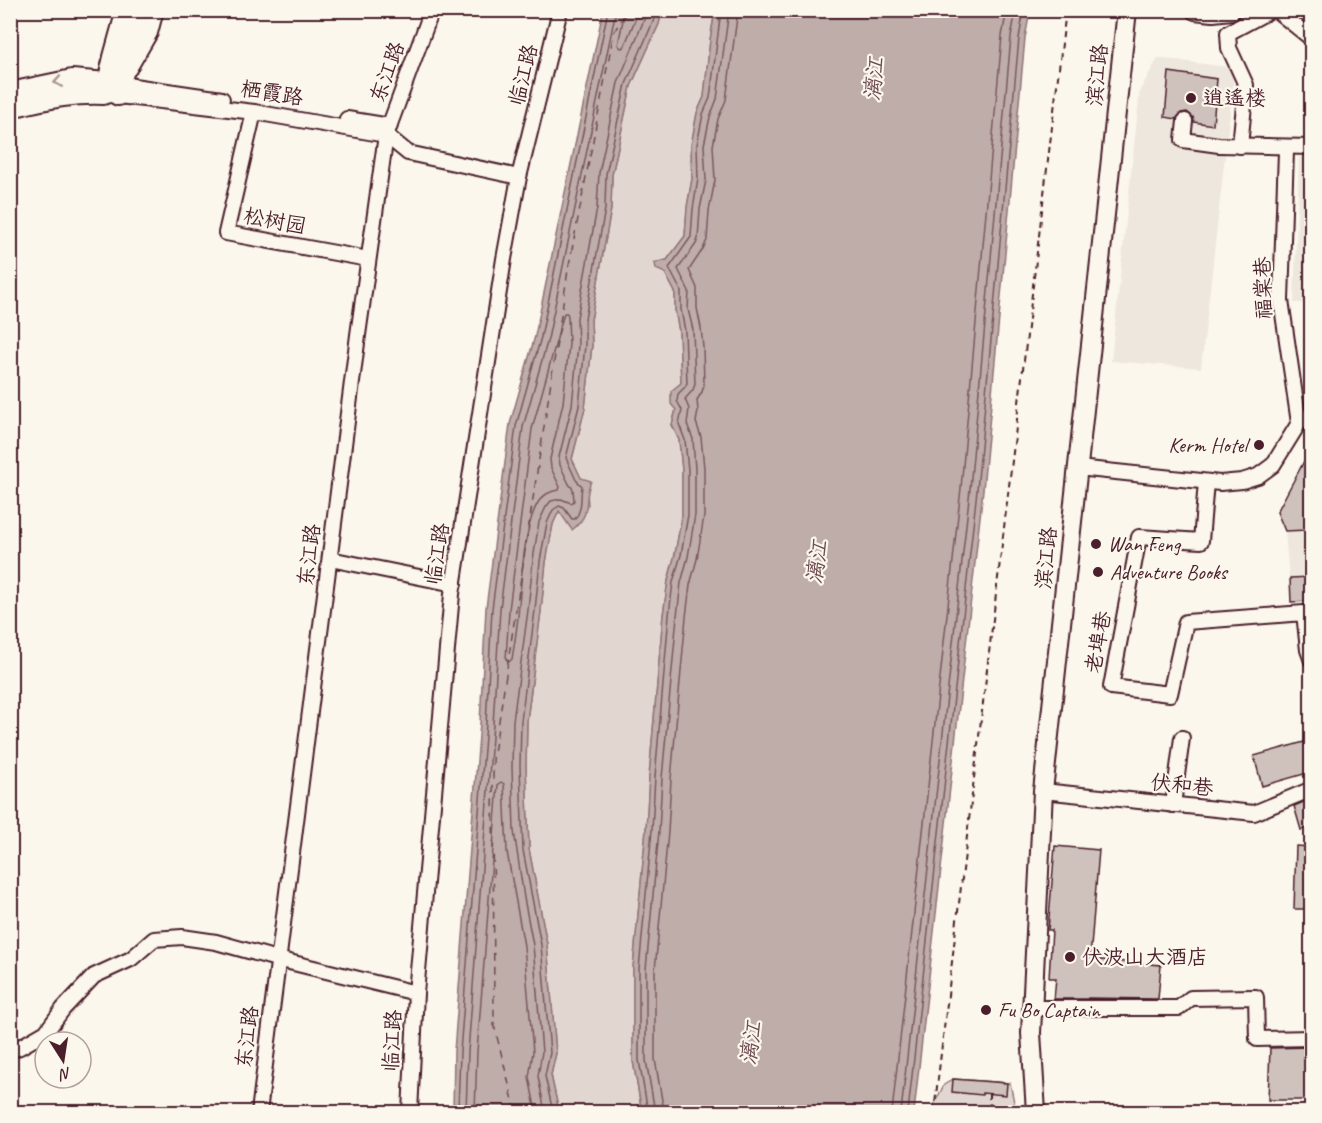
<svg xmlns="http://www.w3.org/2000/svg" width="1322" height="1123" viewBox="0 0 1322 1123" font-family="Caveat,'LXGW WenKai TC',sans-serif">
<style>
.built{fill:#eee7de}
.green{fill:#e2d7d0;stroke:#967b7e;stroke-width:1.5}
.water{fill:#bfadaa;stroke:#907477;stroke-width:1.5}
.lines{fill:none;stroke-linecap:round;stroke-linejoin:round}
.shore{stroke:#79585e;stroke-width:1.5}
.ferry{stroke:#6d4a51;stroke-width:1.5;stroke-dasharray:8 6;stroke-linecap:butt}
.building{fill:#cfc2bc;stroke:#4a1f2b;stroke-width:1.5}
.minor-casing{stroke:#4a1f2b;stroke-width:18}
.major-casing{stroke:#4a1f2b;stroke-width:22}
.path{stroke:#4a1f2b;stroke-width:2;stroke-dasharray:6 4.5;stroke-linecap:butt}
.minor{stroke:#fbf7ec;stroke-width:14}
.major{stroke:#fbf7ec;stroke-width:18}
.oneway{stroke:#ab9695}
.poi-dot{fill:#4a1f2b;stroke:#fbf7ec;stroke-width:2}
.labels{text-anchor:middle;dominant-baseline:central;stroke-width:4.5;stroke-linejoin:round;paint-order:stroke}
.street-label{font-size:21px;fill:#4a1f2b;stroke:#fbf7ec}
.poi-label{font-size:21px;fill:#4a1f2b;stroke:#fbf7ec;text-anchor:start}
.water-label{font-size:22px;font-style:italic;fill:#6d4a51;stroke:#fbf7ec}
</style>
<rect width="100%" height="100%" fill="#fbf7ec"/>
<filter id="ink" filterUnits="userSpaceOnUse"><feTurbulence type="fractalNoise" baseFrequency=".0167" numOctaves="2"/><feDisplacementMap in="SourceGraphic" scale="12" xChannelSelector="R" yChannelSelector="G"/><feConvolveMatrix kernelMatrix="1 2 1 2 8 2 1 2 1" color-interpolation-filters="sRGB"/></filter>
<g filter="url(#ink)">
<g class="built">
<path d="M1158,58L1235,68L1201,368L1111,361L1140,90Z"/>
<path d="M1299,157H1311V303H1294Z"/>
<path d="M1311,522V627V601L1291,602L1285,531L1307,530Z"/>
</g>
<g class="green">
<path d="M662,11H715L710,40L704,97L697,113L691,145L692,179L687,208L685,236L667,260L655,263L665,273L675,292V310L679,331L681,383L672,391L676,409L672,425L679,440L682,470V515L675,554L668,581L663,615L649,777L646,830L633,968V1061L642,1112H559L551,1075L556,1053L547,944L529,849L526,767L527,721L541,611L546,562L553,524L559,511L588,505L587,491L572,459L585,408L592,345L591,320L611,209L612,175L631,86L659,24Z"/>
<path d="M953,1079L1010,1083L1016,1112H930L944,1085Z"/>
</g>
<g class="water">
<path d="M603,11H662L659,24L631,86L612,175L611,209L591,320L592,345L585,408L572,459L581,478L591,481C582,502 594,512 572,530L559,511L553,524L546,562L541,611L527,721L526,767L529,849L547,944L556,1053L551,1075L559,1112H453L454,1051L480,723L486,608L510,424L535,336Z"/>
<path d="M715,11H1030L1025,38L983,490L914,1112H642L633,1061V968L646,830L649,777L663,615L668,581L675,554L682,515V470L679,440L672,425L676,410L671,404V391L681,383L679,331L675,310V292L665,273L656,269L655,263L667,260L685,236L687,207L692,179L691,145L697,113L704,97L710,40Z"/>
</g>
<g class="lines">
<g class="shore">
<path d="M625,10L618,45L621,48L624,47L639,10"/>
<path d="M564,313H567L568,316L569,344L563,403L550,459L551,468L560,487L559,490C551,491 544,494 539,501C524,524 522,576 519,604C518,623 515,641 512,659L509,662L506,659L509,610L532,429Z"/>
<path d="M458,1112L460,1052L486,724L492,609L516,426L541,337L608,10"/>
<path d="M466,1112L468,1052L493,724L500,609L523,427L548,339L616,10"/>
<path d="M475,1112L477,1052L498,784L501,782L504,784L507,852L524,946L533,1052L529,1077L536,1112"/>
<path d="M545,1112L538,1076L542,1052L533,945L524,898L514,831L512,767L513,721L528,610L533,560L539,522L546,507L551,501L561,499L571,503L574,501L573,489L569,484L560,465L559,457L572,405L578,345L577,318L597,208L599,173L618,83L648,10"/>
<path d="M553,1112L545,1076L550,1053L541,945L523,850L520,766L521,721L535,610L540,561L547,523L553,510L559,506L564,508L572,519H575C583,509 580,498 582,486L576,480L566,458L579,406L585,345V319L605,209L606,174L626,84L653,22L656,10"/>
<path d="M648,1112L639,1060V969L652,830L655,777L669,615L673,582L681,555L688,515V470L685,440L679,424L682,410L677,401L678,394L685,387L687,383L685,331L681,310V291L669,268L691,237L693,209L698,179L697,145L703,114L710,98L721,10"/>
<path d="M655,1112L646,1060V969L659,831L662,778L677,616L681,583L688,557L695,515V470L693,439L687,424L689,409L685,399L693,390L695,384L693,330L688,309L689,291L678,269L696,244L698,239L700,209L706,180L704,145L710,117L717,99L729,10"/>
<path d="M664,1112L655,1059V970L668,832L671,779L686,617L690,585L697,559L704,516V468L701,437L696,422L698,411L697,400L702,392L704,385L703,347L701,328L697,308V288L689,270L703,249L707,240L709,211L715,180L713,146L718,119L726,100L738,10"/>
<path d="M892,1112L961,488L1002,36L1007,10"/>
<path d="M901,1112L970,489L1011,37L1016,10"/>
<path d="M908,1112L977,490L1019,38L1024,10"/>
</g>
<path class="ferry" d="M516,1112L494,1025L493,760L568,270L614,32L627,10"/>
</g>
<g class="building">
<path d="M1169,72L1217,79L1213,125L1194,122L1193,117L1187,112L1181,113L1176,119L1165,117Z"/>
<path d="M1311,448V522L1307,530L1285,531L1277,512Z"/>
<path d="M1311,577V601L1291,602L1290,578Z"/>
<path d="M1311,740V772L1262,786L1254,756Z"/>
<path d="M1311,799V827L1301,830L1294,806Z"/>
<path d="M1055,846L1099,850L1090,959L1161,965L1158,999L1088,998V999H1054L1056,978H1049L1052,930H1048Z"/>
<path d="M1296,846L1311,847V909H1294Z"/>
<path d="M1311,1047V1100H1268L1270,1048Z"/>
<path d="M953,1079L1007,1083L1006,1095L982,1093V1095L952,1092Z"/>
</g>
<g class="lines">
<g class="minor-casing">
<g id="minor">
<path d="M1276,10L1312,39"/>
<path d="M129,69L150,33L156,10"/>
<path d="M113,83L222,99"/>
<path d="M110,95L254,112L386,135L408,153L519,177"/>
<path d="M254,112L226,233L368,259"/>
<path d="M347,119L390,126"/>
<path d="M1185,121L1183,140L1219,145L1312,147"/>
<path d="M1240,146L1246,85L1229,48L1228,33L1271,10"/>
<path d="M1286,151L1281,300L1299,423"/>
<path d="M1078,468L1220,483L1242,481L1258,476L1273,465L1299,423L1312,415"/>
<path d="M1206,482L1201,541L1139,537L1111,687L1170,694L1186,622L1304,613L1308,650L1312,661"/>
<path d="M330,559L454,584"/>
<path d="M1043,791L1254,813L1312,789"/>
<path d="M1173,805L1182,738"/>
<path d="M1032,1008H1179L1191,998L1256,997L1257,1039L1312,1038"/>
<path d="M10,1051L20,1047L46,1032L63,1009L94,976L131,959L154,939L182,937L216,942L277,959L416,993"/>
<path d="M259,1112L358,335L386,135L432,10"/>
<path d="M410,1112L416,993L452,594L504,259L519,177L560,10"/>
</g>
</g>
<g class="major-casing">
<g id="major">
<path d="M1195,10L1213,12L1231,10"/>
<path d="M10,92L72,79L107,82"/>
<path d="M118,96L140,10"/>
<path d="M10,108C42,101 72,93 104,95L113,57L126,10"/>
<path d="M1036,1112L1031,1033L1043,791L1127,10"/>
</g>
</g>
<g class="path">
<path d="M989,1093V1102L993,1112"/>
<path d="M934,1112L1066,10"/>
</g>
<use href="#minor" class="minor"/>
<use href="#major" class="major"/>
</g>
<defs><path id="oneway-chevron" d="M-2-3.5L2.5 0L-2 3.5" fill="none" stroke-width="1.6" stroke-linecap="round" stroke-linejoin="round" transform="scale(1.5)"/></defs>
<use class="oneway" href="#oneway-chevron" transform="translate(58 82) rotate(170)"/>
</g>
<g class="poi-dot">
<circle cx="1191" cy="98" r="6"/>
<circle cx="1259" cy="445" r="6"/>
<circle cx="1096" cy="544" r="6"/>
<circle cx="1098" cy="572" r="6"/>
<circle cx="1070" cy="957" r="6"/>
<circle cx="986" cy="1010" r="6"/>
</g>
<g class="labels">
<g class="street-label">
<text transform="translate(387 72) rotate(-70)">东江路</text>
<text transform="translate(523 75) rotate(-76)">临江路</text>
<text transform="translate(1097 75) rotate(-84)">滨江路</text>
<text transform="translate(272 93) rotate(9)">栖霞路</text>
<text transform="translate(275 221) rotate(11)">松树园</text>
<text transform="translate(1263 288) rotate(-92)">福棠巷</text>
<text transform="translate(437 554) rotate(-81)">临江路</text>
<text transform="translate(309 555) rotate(-83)">东江路</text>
<text transform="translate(1046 558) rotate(-84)">滨江路</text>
<text transform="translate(1098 642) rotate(-80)">老埠巷</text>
<text transform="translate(1182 785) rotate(6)">伏和巷</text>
<text transform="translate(247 1037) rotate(-83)">东江路</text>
<text transform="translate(392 1041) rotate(-87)">临江路</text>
</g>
<g class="poi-label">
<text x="1203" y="98">逍遥楼</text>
<text x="1247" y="445" text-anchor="end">Kerm Hotel</text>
<text x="1108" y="544">Wan Feng</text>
<text x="1110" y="572">Adventure Books</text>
<text x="1082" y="957">伏波山大酒店</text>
<text x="998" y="1010">Fu Bo Captain</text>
</g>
<g class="water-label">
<text transform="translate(874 79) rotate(-84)">漓江</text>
<text transform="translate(817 562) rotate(-82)">漓江</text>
<text transform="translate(751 1043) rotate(-82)">漓江</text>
</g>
</g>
<rect width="1322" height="1123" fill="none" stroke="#fbf7ec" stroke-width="36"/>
<rect x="18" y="18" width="1286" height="1087" fill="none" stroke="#4a1f2b" stroke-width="2" filter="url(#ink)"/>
<g transform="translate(63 1060) rotate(168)"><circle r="28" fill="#fbf7ec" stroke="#b4a19f" stroke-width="1.5"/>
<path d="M0-4.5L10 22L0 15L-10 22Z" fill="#4a1f2b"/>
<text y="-9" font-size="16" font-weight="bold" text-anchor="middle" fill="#4a1f2b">N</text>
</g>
</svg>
